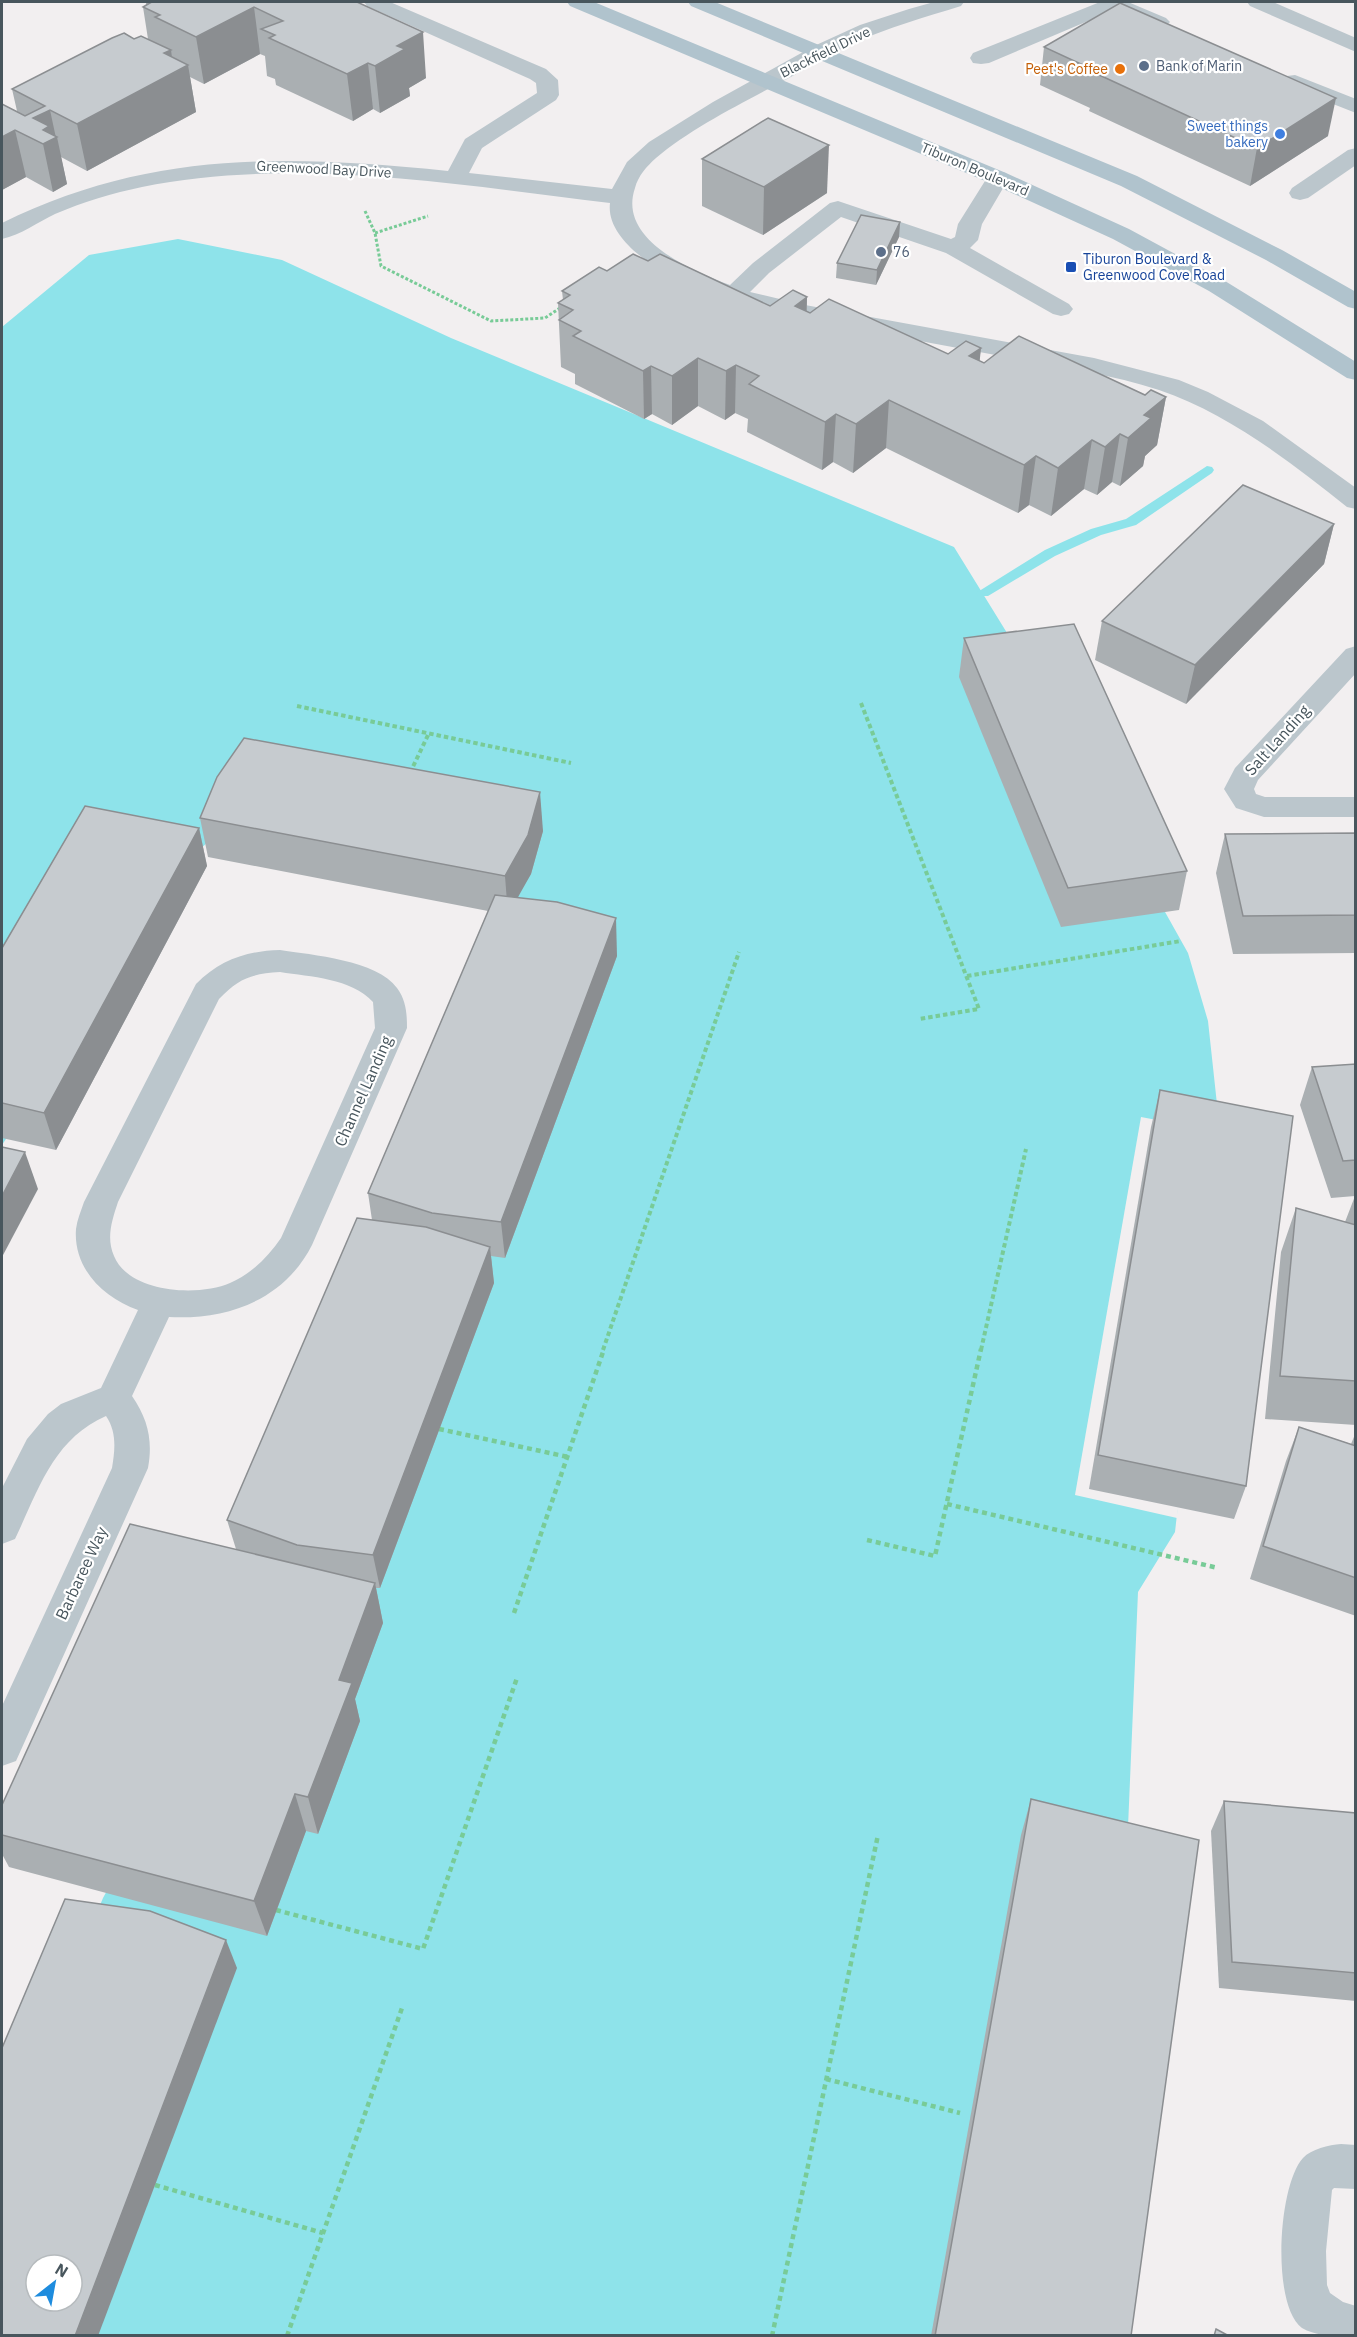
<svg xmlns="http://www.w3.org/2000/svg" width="1357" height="2337" viewBox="0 0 1357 2337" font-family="'IBM Plex Sans',sans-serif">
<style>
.water{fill:#8ee3ea;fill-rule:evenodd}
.pier{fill:#f2eff0}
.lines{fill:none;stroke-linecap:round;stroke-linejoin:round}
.stream{fill:#8ee3ea;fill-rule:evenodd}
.path-far2{stroke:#78cb97;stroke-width:3;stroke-dasharray:3 2;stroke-linecap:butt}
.path-far1{stroke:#78cb97;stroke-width:4;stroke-dasharray:4.5 3;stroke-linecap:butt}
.path{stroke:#78cb97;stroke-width:4.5;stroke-dasharray:5 4;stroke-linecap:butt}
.minor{fill:#bbc6cc;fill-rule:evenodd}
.major{fill:#b0c3cd;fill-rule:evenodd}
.wall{fill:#aaafb2}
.shaded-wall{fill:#8b8e91}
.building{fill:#c6cbcf;stroke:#8b8e91;stroke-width:1.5;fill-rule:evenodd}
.service-dot{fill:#5c6f8a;stroke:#fff;stroke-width:2}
.food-dot{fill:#e8710a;stroke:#fff;stroke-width:2}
.shop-dot{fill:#3f7fe0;stroke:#fff;stroke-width:2}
.transit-dot{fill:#1a4fb4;stroke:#fff;stroke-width:2}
.labels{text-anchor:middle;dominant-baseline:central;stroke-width:4.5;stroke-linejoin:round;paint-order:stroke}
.far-street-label{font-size:14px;fill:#48565d;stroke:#fff}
.far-service-label{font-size:14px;fill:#4e5e75;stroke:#fff;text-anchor:start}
.far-food-label{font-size:14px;fill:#c56008;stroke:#fff;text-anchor:end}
.far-shop-label{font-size:14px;fill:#366cbe;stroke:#fff;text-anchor:end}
.far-transit-label{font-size:14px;fill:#164399;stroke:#fff;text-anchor:start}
.street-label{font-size:16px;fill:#48565d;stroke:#fff}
</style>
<rect width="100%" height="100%" fill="#f2eff0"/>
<path class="water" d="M178,239L282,260L451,338L954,547L1025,662L1188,953L1208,1021L1220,1132L1175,1532L1138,1592L1127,1851L1081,2335H2V2140L103,1898L275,1579L499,886L214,836L190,859L2,1145V327L89,255ZM36,2265H72V2301H36Z"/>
<path class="pier" d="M1141,1117L1220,1132L1177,1518L1075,1495Z"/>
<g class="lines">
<path class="stream" d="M1207,466L1212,467L1214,470L1212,473L1136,525L1101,535L1055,556L988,596H978L976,593L1045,550L1091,529L1126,519Z"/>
<g class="path-far2">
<path d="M365,211L375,233L381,266L491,321L545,318L560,308"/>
<path d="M375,233L428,216"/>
</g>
<g class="path-far1">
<path d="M861,703L979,1009L919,1019"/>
<path d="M297,706L571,763"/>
<path d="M410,773L429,733"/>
<path d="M967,976L1181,941"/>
<path d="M603,1350L739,952"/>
<path d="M981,1350L1026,1149"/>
</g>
<g class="path">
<path d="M439,1429L568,1457"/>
<path d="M947,1504L1218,1568"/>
<path d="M867,1540L935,1556L981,1349"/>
<path d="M514,1613L604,1349"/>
<path d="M276,1910L423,1949L517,1678"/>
<path d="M826,2079L960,2113"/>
<path d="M155,2185L323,2233"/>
<path d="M287,2336L402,2008"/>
<path d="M772,2336L878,1835"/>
</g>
<g class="minor">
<path d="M364,2H390L546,69L558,80L559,95L556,100L482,148L469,173L612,189L627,162L649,142L713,102L814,46L860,25L909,9L934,2H964L961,6C925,17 888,28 853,43C830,54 808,68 785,80C744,102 691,128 656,158C647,166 638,176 635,188C617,240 693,271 730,285L753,263L830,203L838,201L951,239L955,237L958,224L990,173L998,171L1006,173L1009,178L982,224L978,240L970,248L1069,304L1073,309L1069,314L1061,316L1053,314L946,253L841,217L769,273L750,292L805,305L1094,358L1179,380L1208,392L1263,421L1356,488V509L1347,507C1289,461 1229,414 1159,390C1113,375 1065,368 1017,359C958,348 898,337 839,325C792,316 743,308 699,290C668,277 605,243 610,203C459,185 293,156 142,187C113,193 83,202 55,214C38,222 21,235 2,239V223C151,150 287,155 448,171L465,139L537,93L536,83L530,79L367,6Z"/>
<path d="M1100,2H1128L1166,18L1170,22L1166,26L1159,28L1114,10L989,63L981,64L973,63L970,58L973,53Z"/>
<path d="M1247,2H1273L1356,38V52L1250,6Z"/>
<path d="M1295,75L1356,99V113L1287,86L1284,81L1287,76Z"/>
<path d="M1356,148V165L1308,198L1300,200L1292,198L1289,193L1292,188L1348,150Z"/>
<path d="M1356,646V673L1258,780L1254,789L1256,794L1265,797H1356V817H1264L1236,808L1224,789L1235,768L1346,649Z"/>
<path d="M280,950C312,955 377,960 397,988C406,1000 407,1013 407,1028L312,1245C284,1300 228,1320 169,1317L132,1396C148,1419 153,1441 148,1468L16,1761L2,1766V1706L112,1468C115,1450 117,1432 106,1416C53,1439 38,1491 15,1539L2,1544V1488L27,1439L48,1414L61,1404L101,1388L138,1310C104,1298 73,1269 76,1229C77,1220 81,1211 84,1202L196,984C220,960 246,951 280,950ZM280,972C311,977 351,978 373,1002L375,1028L281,1238C268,1257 251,1274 230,1283C198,1297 129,1293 114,1256C106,1238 112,1220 118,1202L219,999C239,978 251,974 280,972Z"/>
<path d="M1341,2144L1356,2145V2189L1334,2188L1332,2190L1326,2251L1327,2285L1330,2293L1343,2302L1356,2306V2336C1338,2336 1317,2337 1302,2328C1271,2305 1278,2185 1303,2158C1311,2149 1329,2145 1341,2144Z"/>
</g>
<g class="major">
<path d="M567,2H594L1006,173L1129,229L1225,281L1356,362V380L1347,378L1209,291L1113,239L990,183L570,6Z"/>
<path d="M688,2H715L1137,176L1282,250L1356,292V309L1348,307L1266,260L1121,186L691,6Z"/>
</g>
</g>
<g class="wall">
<path d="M146,2H357L426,78L409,88L410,96L380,113L373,109L353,121L276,85L275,79L267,76L265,56L260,54L204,84L190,77L196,112L87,171L61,157L67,184L53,192L26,177L2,190V104L17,111L12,89L134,39H148L143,7L146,5Z"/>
<path d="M1044,47L1328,136L1250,186L1089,111L1090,108L1040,85Z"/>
<path d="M702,159L827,193L763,235L702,206Z"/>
<path d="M900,222L899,237L876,285L836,278L837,263Z"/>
<path d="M648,261L770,306L807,297V311L810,313L948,354L981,348L979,361L984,363L1145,395L1166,397L1157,445L1145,456L1143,466L1120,486L1112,482L1097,495L1084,489L1051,516L1029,505L1018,513L886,448L853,473L833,462L822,470L747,432L748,419L735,413L725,420L698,406L672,425L652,414L644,419L575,384V374L561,367L558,303L563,300L562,291L607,271Z"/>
<path d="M1334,524L1324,564L1186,704L1095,660L1102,621Z"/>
<path d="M964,638L1187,871L1179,910L1061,927L959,677Z"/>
<path d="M200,818L543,831L531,874L517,897L617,956L505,1258L491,1256L494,1283L380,1588H376L383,1623L355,1699L360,1721L318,1834L306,1831L267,1936L9,1867L2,1854V1835L236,1549L227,1520L372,1220L368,1193L488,911L208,857Z"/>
<path d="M199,828L207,866L56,1150L2,1138V948Z"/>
<path d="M1356,833V953L1233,954L1216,873L1225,834Z"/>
<path d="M1356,1064V1425L1265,1419L1281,1252L1296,1208L1345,1222L1355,1196L1331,1198L1300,1105L1312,1067Z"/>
<path d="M1160,1090L1246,1486L1234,1519L1089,1489L1151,1127Z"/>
<path d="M1299,1427L1351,1444L1356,1432V1616L1250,1579L1286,1461Z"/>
<path d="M1031,1799L1131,2336H931L1021,1835Z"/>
<path d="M1224,1801L1356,1813V2001L1219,1988L1211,1831Z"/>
</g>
<g class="shaded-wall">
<path d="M254,7L260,54L204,84L196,37Z"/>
<path d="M423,32L426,78L409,88L410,96L380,113L375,66L397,46Z"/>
<path d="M171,50L174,73L188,65L196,112L87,171L77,124L164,53Z"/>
<path d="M368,63L373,109L353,121L347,74Z"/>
<path d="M1336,98L1328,136L1250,186L1257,148Z"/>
<path d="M50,110L56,138L57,137L67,184L53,192L43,144L33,118Z"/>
<path d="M15,130L26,177L2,190V137Z"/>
<path d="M829,145L827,193L763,235L764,187Z"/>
<path d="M900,222L899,237L876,285L877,270Z"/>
<path d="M807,297L805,345L795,306Z"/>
<path d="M981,348L976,396L969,356Z"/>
<path d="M698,358V406L672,425V376Z"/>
<path d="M736,365L735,413L725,420L726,371Z"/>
<path d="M651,366L652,414L644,419L643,371Z"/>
<path d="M1166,397L1157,445L1145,456L1143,466L1120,486L1128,438L1144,415Z"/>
<path d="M889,400L886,448L853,473L856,424Z"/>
<path d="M836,414L833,462L822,470L825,422Z"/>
<path d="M1120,434L1112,482L1097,495L1105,447Z"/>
<path d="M1092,440L1084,489L1051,516L1058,468Z"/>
<path d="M1036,456L1029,505L1018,513L1024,465Z"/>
<path d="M1334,524L1324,564L1186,704L1195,665Z"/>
<path d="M540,792L543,831L531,874L508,915L505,876Z"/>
<path d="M199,828L207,866L56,1150L44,1113Z"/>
<path d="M616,918L617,956L505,1258L501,1222Z"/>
<path d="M25,1152L38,1189L2,1257V1196Z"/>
<path d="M490,1247L494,1283L380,1588L373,1555Z"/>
<path d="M375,1583L383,1623L355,1699L360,1721L318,1834L308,1797L339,1680Z"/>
<path d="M295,1794L306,1831L267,1936L254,1901Z"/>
<path d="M226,1940L237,1968L98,2336H75Z"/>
</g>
<g class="building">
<path d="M146,2H357L423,32L397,46L405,49L375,66L368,63L347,74L269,38L275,35L261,29L283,21L254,7L196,37L155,17L160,15L143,7L150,3Z"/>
<path d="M1120,3L1336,98L1257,148L1095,73L1098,72L1044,47Z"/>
<path d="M124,33L134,39L141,36L171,50L164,53L188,65L77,124L50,110L33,118L49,126L43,130L57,137L43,144L15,130L2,137V104L25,116L45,106L12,89L112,38Z"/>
<path d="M768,118L829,145L764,187L702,159Z"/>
<path d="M861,215L900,222L877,270L837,263Z"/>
<path d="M633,254L648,261L660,254L770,306L793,290L807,297L795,306L810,313L829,299L948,354L966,341L981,348L969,356L984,363L1019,336L1145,395L1151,390L1166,397L1144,415L1151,418L1128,438L1120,434L1105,447L1092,440L1058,468L1036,456L1024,465L889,400L856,424L836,414L825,422L749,384L759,376L736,365L726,371L698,358L672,376L651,366L643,371L573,336L581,331L559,320L573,310L558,303L570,295L562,291L599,267L607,271Z"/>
<path d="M1243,485L1334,524L1195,665L1102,621Z"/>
<path d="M1074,624L1187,871L1068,888L964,638Z"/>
<path d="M244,738L540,792L528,835L505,876L200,818L217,777Z"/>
<path d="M85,806L199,828L44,1113L2,1103V948Z"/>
<path d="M1356,833V915L1243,916L1225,834Z"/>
<path d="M495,895L557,902L616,918L501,1222L432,1213L368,1193Z"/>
<path d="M1356,1064V1160L1343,1161L1312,1067Z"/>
<path d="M1160,1090L1293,1116L1246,1486L1098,1455Z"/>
<path d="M2,1147L25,1152L2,1196Z"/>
<path d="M1296,1208L1356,1225V1381L1280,1376Z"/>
<path d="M357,1218L426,1227L490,1247L373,1555L297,1545L227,1520Z"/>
<path d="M1299,1427L1356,1446V1578L1263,1546Z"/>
<path d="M130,1524L375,1583L339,1680L352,1683L308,1797L295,1794L254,1901L2,1835V1805Z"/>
<path d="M1031,1799L1199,1840L1131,2336H935Z"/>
<path d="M1224,1801L1356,1813V1973L1232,1962Z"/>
<path d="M65,1899L150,1911L226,1940L75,2336H2V2048ZM36,2265H72V2301H36Z"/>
<path d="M1216,2329L1229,2336H1214Z"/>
</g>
<g class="service-dot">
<circle cx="1144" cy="66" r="6"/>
<circle cx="881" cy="252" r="6"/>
</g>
<circle class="food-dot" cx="1120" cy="69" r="6"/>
<circle class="shop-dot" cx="1280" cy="134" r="6"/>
<rect class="transit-dot" x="1065" y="261" width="12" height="12" rx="3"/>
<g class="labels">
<g class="far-street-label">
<text transform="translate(825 52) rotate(-26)">Blackfield Drive</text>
<text transform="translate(324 169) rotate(3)">Greenwood Bay Drive</text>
<text transform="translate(975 169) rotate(23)">Tiburon Boulevard</text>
</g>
<g class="far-service-label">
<text x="1156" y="66">Bank of Marin</text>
<text x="893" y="252">76</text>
</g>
<g class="far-food-label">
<text x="1108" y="69">Peet's Coffee</text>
</g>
<g class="far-shop-label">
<text x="1268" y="126">Sweet things<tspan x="1268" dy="16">bakery</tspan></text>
</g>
<g class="far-transit-label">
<text x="1083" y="259">Tiburon Boulevard &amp;<tspan x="1083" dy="16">Greenwood Cove Road</tspan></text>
</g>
<g class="street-label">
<text transform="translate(1277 740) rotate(-48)">Salt Landing</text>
<text transform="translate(363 1091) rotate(-66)">Channel Landing</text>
<text transform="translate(81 1573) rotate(-65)">Barbaree Way</text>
</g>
</g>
<rect width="1357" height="2337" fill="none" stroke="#48565d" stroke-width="6"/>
<g transform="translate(54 2283) rotate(31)"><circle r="28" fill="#ffffff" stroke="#b6bbbe" stroke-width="1.5"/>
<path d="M0-4.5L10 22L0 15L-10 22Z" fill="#1e8cde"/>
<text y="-9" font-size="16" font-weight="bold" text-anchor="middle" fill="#48565d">N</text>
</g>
</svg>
